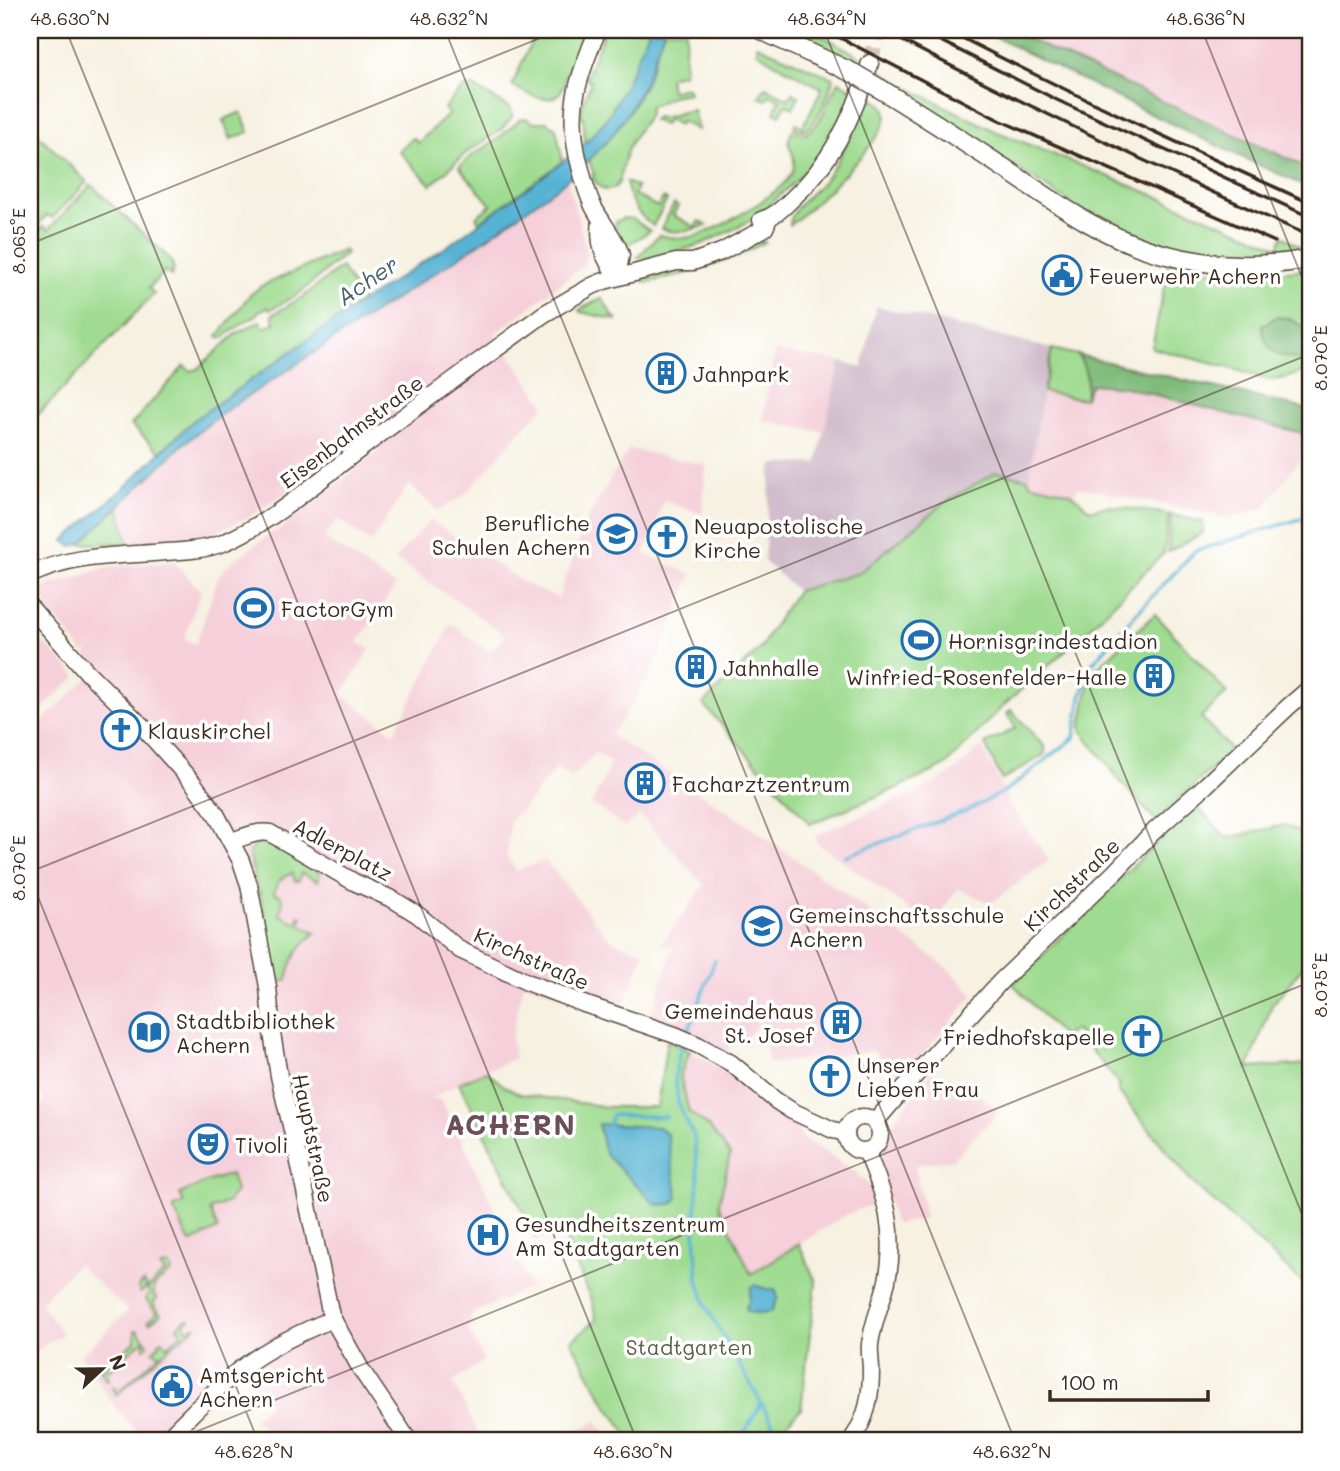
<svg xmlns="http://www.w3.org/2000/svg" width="1340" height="1471" viewBox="0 0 1340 1471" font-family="Mali,sans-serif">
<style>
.built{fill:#f5cfd9}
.industrial{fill:#d1bdcb}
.green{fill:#9fdb90;stroke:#6d8257;stroke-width:2}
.forest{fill:#7fbb7a;stroke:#5d724c;stroke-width:2}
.water{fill:#56b3d4;stroke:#486e79;stroke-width:2}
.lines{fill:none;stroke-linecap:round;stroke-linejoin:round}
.stream{stroke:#56b3d4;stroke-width:3.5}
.secondary-tunnel{stroke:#d1c9ba;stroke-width:16;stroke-dasharray:16 8;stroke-linecap:butt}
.secondary-casing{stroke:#57483b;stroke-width:19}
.primary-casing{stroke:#57483b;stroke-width:21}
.secondary{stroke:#fff;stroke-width:16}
.primary{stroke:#fff;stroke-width:18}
.rail{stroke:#3b2a1e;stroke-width:3.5}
.primary-bridge-casing{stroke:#57483b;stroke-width:21;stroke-linecap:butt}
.primary-bridge{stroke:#fff;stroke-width:18}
.ticks{fill:none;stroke:#3b2a1e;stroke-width:2;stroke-opacity:0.45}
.labels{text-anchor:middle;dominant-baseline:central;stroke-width:7;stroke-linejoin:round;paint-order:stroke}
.poi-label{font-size:21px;fill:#3b2a1e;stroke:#fff;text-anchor:start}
.street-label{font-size:21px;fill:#3b2a1e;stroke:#fff}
.park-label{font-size:21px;fill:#595f40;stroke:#fff}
.water-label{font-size:23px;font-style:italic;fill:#466167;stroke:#fff}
.district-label{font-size:28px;font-weight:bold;letter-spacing:2px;fill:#6c4e59;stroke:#fff}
.neatline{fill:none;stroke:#3b2a1e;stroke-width:2.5}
.ticks-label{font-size:18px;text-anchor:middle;fill:#3b2a1e}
</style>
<rect width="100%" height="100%" fill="#fff"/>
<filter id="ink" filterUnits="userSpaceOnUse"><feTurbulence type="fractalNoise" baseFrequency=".0143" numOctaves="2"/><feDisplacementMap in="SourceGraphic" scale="14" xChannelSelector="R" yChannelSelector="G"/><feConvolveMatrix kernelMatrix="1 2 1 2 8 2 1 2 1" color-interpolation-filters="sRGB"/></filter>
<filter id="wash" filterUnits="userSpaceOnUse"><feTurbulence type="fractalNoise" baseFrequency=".00686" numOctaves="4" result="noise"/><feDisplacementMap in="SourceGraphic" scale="28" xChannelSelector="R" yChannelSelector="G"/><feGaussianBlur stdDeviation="1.57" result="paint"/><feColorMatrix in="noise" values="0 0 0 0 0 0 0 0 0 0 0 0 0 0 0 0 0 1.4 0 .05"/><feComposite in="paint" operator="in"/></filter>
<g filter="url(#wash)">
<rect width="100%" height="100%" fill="#f6f1e1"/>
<g class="built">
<path d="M1008,30H1310V169L1214,126Z"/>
<path d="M568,182L588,256L582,267L495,334L545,405L464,495L438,511L409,484L371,543L338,519L324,538L395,586L358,643L370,649L342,695L394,733L451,624L490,652L506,635L395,559L430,520L526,584L558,598L590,513L629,449L706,465L702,514L664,501L644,554L692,574L647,683L643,681L635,700L611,735L736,817L862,906L946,967L974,995L902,1078L874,1051L769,1064L761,1020L751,1033L725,1051L650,1020L673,947L661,945L704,885L640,815L625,827L592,804L611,763L596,753L571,778L556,768L521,811L510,821L507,857L517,871L545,860L606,935L615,942L645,952L620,1014L524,983L511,1039L515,1058L459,1083L431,1099H440L461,1138L531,1287L472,1314L469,1331L484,1361L453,1382L482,1441H275L254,1418L269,1404L244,1369L167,1441H146L117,1410L81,1355L128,1311L77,1264L41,1303L62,1334L30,1355V1120L44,1102L30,1065V630L77,676L47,704L34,721L33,736L40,724L97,669L85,654L97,642L84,653L49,610L43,597L44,590L51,584L88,574L105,567L174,562L201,591L184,639L196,644L217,580L222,571L233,561L262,540L275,531L277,532L380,450L370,435L325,467L249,517L215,532L187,540L154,543H128L119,508L150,475L181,446L224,412L477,245Z"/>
<path d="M775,351L840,361L824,432L762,421Z"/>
<path d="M1091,384L1125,387L1310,435V445L1265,507L1232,518L1077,487L1075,494L1028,483L1043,392L1084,399Z"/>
<path d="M982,746L1007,798V801L1049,860L991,903L958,889L931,925L816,842V835L935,784L960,767Z"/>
<path d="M692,1052L721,1069L740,1083L798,1129L802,1138L853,1170L875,1191L883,1150L886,1131L932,1071L969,1087L991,1104L999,1112L953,1159L915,1165L925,1219L895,1224L887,1198L844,1216L751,1274L719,1205L730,1154L709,1127L689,1112L681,1074Z"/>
<path d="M596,1420L610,1441H556L596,1421Z"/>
</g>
<path class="industrial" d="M876,306L1052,349L1043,392L1029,479L996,473L944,503L859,573L797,591L764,561L771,471L774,464L817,463L840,361L862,368Z"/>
<g class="green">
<path d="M537,30H584C579,42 573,54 569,67C566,74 565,82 562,89C553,109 524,93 512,85Z"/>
<path d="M605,30H649C637,68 615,116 585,143L583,117L581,116C581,99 588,96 591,80L585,79Z"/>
<path d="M664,30H686L684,73L669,77L671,91L685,87L688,89L689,93L672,96L649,107C650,116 646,119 641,126C626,147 624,159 619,183C608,197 598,188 592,176L594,175L589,160C612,137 633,111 646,81C653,64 658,47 664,30Z"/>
<path d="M781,30H812L866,60L861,68L817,49Z"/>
<path d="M757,45L833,78C831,89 815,128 805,130C800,132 798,130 794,128L796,123L803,127L822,88L776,64L757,52Z"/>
<path d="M878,69L910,89L995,131L1117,180L1271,244L1278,247L1283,236L1310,253V257L1304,250L1266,256H1229L1170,250L1109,228L876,76Z"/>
<path d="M839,82L855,90L831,138L817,159L800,177L758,215L740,226L702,244L662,256L645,259L637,258L659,235C670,238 679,239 691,237C715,232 781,194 792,173C797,162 792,152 788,142L792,131L802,135C824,129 826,97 839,82Z"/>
<path d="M472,86L510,108L512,112V117L501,130L467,152L431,185L399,151L413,138L418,143L449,114L444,108L463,88Z"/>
<path d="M765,87L788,99L792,93L799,96L793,108L786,104L780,115L774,112L780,100L769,95L766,100L759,97Z"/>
<path d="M867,97C876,100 885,104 886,114C889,137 809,210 790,225C789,211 812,193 822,183C842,159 855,126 867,97Z"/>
<path d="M693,110L698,130L681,121L679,125L668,119L664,125L653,120L656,117C669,119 680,111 693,110Z"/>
<path d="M241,112L249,132L231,139L223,120Z"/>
<path d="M526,118L533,122H547L556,128L562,157L560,164L479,222L476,217L491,205L459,167L470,157L498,139L520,119Z"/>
<path d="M30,127L87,182L52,218L47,215L30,233Z"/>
<path d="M626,182L637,187L634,195L658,207L663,198L667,200L653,226C637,214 630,202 626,182Z"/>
<path d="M91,185L170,259L174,269L171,276L165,271L149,288L154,294L32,421L30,419V241L44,226L48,230Z"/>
<path d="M674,204L678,206L673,215L695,227L699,221L707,225C691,231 677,234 661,229Z"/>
<path d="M623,218L633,219L650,231L624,247L615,227L616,222Z"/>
<path d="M758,240L765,242C728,263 687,274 646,283L641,279L699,264Z"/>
<path d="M344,250L346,253L300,293L270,310L268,307L257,312V315L246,321L221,339L218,336L249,296L261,286Z"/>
<path d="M1169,262C1216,274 1262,276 1310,268V332L1289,318L1293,359L1310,361V370L1281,379L1269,380L1226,367L1152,348Z"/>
<path d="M341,267L363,301L194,420L160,452L131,425L184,366L190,371L197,369L237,333L260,321L264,328L275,323L272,315L303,297Z"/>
<path d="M602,298L612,315L617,319L616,320L580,312L579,310Z"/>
<path d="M1052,349L1078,355C1088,373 1089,380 1084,399L1043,392Z"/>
<path d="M996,472L1029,479V483L1071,493L1090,510L1108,506L1169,514L1164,553L1087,631L1003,706L945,766L904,785L810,824L703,704L761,648L771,630L797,591L859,573L944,503Z"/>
<path d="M119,508L128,543L80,544L96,527Z"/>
<path d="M1171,515L1203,522V533L1168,552Z"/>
<path d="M1155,614L1227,693L1201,717L1232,751L1198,781L1157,822L1121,782L1081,730V726L1091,673Z"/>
<path d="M1011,710L1045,747V754L1002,780L985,744L1016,728L1007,714Z"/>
<path d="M1195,805L1227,838L1285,825L1310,837V926L1305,964L1272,1005L1248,1068L1310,1064V1289L1192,1182L1118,1091L1120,1085L1075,1030L1063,1037L1013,984Z"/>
<path d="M267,841L276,844L320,873L318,881L301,873L299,881H295L292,873C281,878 276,882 274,893L281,896L283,904L279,914L296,923L300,916L302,917L300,925L316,932C298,948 292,956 287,980L278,983L260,892L258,895L249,852L257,844Z"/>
<path d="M667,1041L690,1051L680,1075L689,1112L709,1127L730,1154L719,1205L751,1274L799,1244L816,1282L801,1409C792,1417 781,1428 778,1441H632L606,1404L571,1341L596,1320L593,1304L561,1228L536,1238L459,1083L486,1071L504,1086L520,1094L607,1107H657Z"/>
<path d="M231,1174L236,1191L228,1202L210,1210L218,1229L190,1243L173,1208L184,1203L180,1194L206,1182Z"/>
<path d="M163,1265L169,1266L172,1271L154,1286V1296L157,1299L153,1303L161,1314L150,1323L148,1321L157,1313L145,1299L150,1293L146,1288L140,1293L138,1288L143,1282L148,1288L165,1272L160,1267Z"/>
<path d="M190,1319V1320L184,1324L188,1330L195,1326L196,1327L169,1348L117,1395L112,1387L121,1389L160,1354L153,1351L160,1344L159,1343L162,1340L168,1346L182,1333L177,1327L185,1320Z"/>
<path d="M135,1330H137L148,1343V1345L144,1348V1341H142L107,1372L108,1381L97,1365L102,1361V1370L106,1367L135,1341Z"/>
</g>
<g class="forest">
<path d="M981,30H1008L1310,169V188C1199,139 1090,84 981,30Z"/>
<path d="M1276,317L1289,318L1310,332V361C1283,358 1266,357 1262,326Z"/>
<path d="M1078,355L1310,410V432L1309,435L1125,387L1091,384L1084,399C1089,380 1088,373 1078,355Z"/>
</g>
<g class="water">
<path d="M649,30H664L645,82L627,115L609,139L589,160L562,184L477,245L224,412L181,446L80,544L71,546L64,541L125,487L194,420L363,301L446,247L560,164L585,143L606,120L624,88Z"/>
<path d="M598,1124L658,1127L667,1134L678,1198L672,1204L656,1205L605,1154Z"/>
<path d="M754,1285L767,1289H775L778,1298L771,1312L753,1313L747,1310L746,1306L749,1301L751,1287Z"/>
</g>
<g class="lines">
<g class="stream">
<path d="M845,856L969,810L1007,790L1074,738L1081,698L1091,665L1134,616L1195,551L1310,516"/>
<path d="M687,1034L715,960"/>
<path d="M683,1045L679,1054L675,1076L678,1102L684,1117L694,1136L698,1177L695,1233L698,1280L706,1306L776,1429V1441"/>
<path d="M609,1124L612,1115L666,1117"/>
<path d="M743,1441V1435L761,1404"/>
</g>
</g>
</g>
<g filter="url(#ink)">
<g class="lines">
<path class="secondary-tunnel" d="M870,63L878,30"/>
<g class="secondary-casing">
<g id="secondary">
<path d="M598,30C576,81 565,114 581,170C584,182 588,195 593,206C601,222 613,235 620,252L621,255L617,276"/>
<path d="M601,220C598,244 603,257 617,276"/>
<path d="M761,220C774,217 783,208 792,199C832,163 855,114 870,63"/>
<path d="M30,575C74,554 118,556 165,552C184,551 205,550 223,543C272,522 313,485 355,453C417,406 481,360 544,314L592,286L604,281L676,262H693L721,252L765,228L769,218"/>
<path d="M30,607L88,673L142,726L194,784L216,814L241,861L249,885L268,987L272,1033L279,1076L294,1138L331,1316L362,1371L409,1441"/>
<path d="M232,841C244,837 256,831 270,833L354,882L394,900L418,915L460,950L529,983L587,1005L675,1035L698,1045L731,1063L775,1100L792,1111L833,1130L846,1133"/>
<circle cx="863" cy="1134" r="17"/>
<path d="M875,1122L918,1072L1001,981L1115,872L1151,834L1206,785L1288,707L1310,688"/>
<path d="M164,1441C187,1419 209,1395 234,1374C263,1350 298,1333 333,1319"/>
<path d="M851,1441C867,1418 871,1398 871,1370C871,1362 869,1352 870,1344C873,1322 882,1302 887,1281C897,1232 886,1196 866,1151"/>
</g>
</g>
<g class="primary-casing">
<g id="primary">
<path d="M761,30L855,74"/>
<path d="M879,88C921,114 963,141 1004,168C1053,201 1105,239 1163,254C1210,267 1262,268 1310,259"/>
</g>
</g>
<use href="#secondary" class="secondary"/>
<use href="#primary" class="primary"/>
<g class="rail">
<path d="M825,30L999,120L1275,242"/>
<path d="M882,30C1022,104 1165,172 1310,236"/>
<path d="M919,30L1057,100L1310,217"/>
<path d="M947,30C1066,92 1188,148 1310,203"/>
</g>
<g class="primary-bridge-casing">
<path id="primary-bridge" d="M855,74L879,88"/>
</g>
<use href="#primary-bridge" class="primary-bridge"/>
</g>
</g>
<path class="ticks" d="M66,30L637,1441M445,30L1015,1441M824,30L1310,1234M1202,30L1310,297M30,244L560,30M30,872L1310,354M30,877L258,1441M173,1441L1310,982"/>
<defs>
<g id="civic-ring" transform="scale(2.0125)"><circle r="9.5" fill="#fff" stroke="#1f6fb2" stroke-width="1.5"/><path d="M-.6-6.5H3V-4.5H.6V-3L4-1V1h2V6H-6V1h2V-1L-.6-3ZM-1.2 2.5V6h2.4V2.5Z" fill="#1f6fb2"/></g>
<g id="building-ring" transform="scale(2.0125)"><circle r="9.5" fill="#fff" stroke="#1f6fb2" stroke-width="1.5"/><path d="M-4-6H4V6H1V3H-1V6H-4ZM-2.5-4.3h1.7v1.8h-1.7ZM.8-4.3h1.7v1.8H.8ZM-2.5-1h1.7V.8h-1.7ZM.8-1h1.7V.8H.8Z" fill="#1f6fb2"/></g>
<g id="school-ring" transform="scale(2.0125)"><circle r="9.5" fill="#fff" stroke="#1f6fb2" stroke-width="1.5"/><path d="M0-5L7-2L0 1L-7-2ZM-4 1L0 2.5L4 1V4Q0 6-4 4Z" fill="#1f6fb2"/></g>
<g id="church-ring" transform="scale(2.0125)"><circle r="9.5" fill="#fff" stroke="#1f6fb2" stroke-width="1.5"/><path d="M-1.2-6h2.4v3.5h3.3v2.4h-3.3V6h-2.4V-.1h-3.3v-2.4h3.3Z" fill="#1f6fb2"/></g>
<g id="stadium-ring" transform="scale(2.0125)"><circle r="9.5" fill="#fff" stroke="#1f6fb2" stroke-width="1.5"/><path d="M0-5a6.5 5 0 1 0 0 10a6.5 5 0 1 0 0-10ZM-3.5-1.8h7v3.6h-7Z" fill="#1f6fb2"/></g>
<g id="library-ring" transform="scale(2.0125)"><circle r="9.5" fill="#fff" stroke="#1f6fb2" stroke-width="1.5"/><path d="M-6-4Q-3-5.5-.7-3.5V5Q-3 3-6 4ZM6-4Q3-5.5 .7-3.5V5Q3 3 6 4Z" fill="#1f6fb2"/></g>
<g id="theatre-ring" transform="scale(2.0125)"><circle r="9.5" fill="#fff" stroke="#1f6fb2" stroke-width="1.5"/><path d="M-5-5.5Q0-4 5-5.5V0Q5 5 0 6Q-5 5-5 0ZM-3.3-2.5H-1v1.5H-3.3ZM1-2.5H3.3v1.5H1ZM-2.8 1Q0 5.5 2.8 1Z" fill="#1f6fb2"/></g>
<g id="hospital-ring" transform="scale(2.0125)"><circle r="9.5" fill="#fff" stroke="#1f6fb2" stroke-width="1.5"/><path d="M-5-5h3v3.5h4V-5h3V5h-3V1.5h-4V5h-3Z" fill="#1f6fb2"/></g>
</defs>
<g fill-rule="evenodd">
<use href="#civic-ring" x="1062" y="275"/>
<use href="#building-ring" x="666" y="373"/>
<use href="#school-ring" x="617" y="534"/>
<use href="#church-ring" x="667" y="537"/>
<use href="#stadium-ring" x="254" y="608"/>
<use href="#stadium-ring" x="921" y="640"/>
<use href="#building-ring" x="696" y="667"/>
<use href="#building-ring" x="1154" y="676"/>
<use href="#church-ring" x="121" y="730"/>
<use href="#building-ring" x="645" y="783"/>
<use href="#school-ring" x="762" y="926"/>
<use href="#building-ring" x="841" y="1022"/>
<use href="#library-ring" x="149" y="1032"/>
<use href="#church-ring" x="1142" y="1036"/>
<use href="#church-ring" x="830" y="1076"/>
<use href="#theatre-ring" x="208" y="1144"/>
<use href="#hospital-ring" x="488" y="1235"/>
<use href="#civic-ring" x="172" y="1386"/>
</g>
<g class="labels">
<g class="poi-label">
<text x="1089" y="275">Feuerwehr Achern</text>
<text x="693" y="373">Jahnpark</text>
<text x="590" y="522" text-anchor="end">Berufliche<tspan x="590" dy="24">Schulen Achern</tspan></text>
<text x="694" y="525">Neuapostolische<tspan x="694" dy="24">Kirche</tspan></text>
<text x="281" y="608">FactorGym</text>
<text x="948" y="640">Hornisgrindestadion</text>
<text x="723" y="667">Jahnhalle</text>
<text x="1127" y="676" text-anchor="end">Winfried-Rosenfelder-Halle</text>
<text x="148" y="730">Klauskirchel</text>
<text x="672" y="783">Facharztzentrum</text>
<text x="789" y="914">Gemeinschaftsschule<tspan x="789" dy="24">Achern</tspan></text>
<text x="814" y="1010" text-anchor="end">Gemeindehaus<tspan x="814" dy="24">St. Josef</tspan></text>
<text x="176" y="1020">Stadtbibliothek<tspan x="176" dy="24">Achern</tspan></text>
<text x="1115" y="1036" text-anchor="end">Friedhofskapelle</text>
<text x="857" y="1064">Unserer<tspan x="857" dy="24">Lieben Frau</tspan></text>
<text x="235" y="1144">Tivoli</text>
<text x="515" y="1223">Gesundheitszentrum<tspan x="515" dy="24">Am Stadtgarten</tspan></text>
<text x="199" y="1374">Amtsgericht<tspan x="199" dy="24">Achern</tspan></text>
</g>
<g class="street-label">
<text transform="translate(351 431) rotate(-37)">Eisenbahnstraße</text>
<text transform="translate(343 849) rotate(28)">Adlerplatz</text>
<text transform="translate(1071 884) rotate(-44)">Kirchstraße</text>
<text transform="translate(532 958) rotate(24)">Kirchstraße</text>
<text transform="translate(314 1138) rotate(78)">Hauptstraße</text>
</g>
<g class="park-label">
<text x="689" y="1346">Stadtgarten</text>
</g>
<g class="water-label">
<text transform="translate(367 280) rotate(-34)">Acher</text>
</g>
<g class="district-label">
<text x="511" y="1124">ACHERN</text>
</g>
</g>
<rect width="1340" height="1471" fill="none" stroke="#fff" stroke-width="77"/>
<g transform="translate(102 1369) rotate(68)" stroke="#ffffff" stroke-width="5" paint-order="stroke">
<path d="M0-5L12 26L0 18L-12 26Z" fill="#3b2a1e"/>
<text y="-10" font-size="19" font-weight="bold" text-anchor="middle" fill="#3b2a1e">N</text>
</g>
<path d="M1050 1390v10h158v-10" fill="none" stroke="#3b2a1e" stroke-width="3.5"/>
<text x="1060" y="1390" font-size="21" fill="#3b2a1e" stroke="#ffffff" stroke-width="5" paint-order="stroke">100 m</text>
<rect x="38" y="38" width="1264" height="1394" class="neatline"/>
<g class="ticks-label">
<text x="70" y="25">48.630°N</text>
<text x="449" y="25">48.632°N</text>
<text x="827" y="25">48.634°N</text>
<text x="1206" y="25">48.636°N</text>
<text transform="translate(19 241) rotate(-90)" y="6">8.065°E</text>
<text transform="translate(1321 358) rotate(-90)" y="6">8.070°E</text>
<text transform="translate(19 868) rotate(-90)" y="6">8.070°E</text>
<text transform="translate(1321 985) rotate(-90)" y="6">8.075°E</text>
<text x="254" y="1458">48.628°N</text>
<text x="633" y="1458">48.630°N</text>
<text x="1012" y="1458">48.632°N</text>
</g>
</svg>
